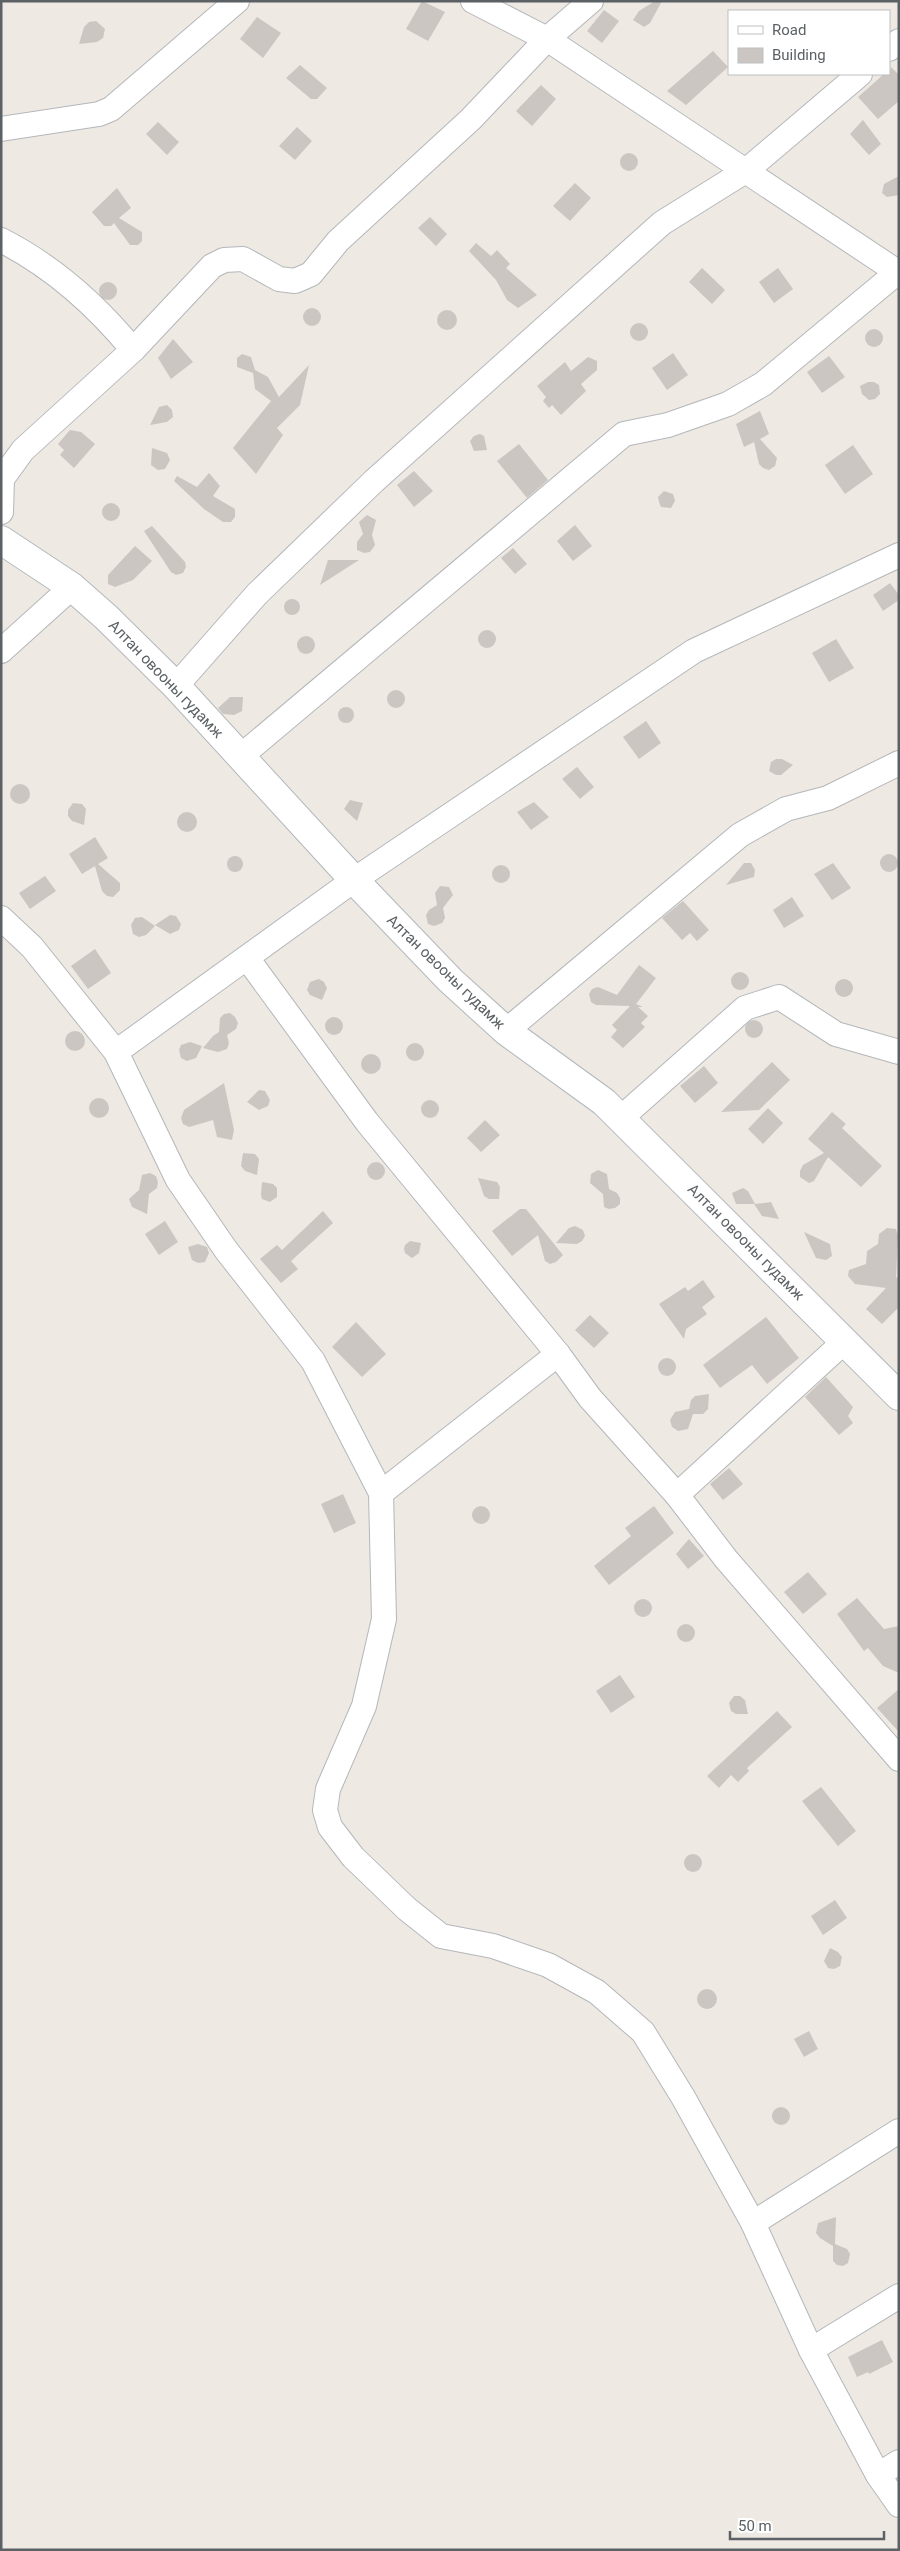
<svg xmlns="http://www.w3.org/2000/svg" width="900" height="2551" viewBox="0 0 900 2551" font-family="Roboto,sans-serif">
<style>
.building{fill:#cbc6c2}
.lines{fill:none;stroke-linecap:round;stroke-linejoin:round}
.street-casing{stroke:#b4b7ba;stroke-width:26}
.secondary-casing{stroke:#b2b8bb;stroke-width:30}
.street{stroke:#fff;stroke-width:24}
.secondary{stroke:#fff;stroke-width:28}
.labels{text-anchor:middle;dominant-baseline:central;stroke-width:4.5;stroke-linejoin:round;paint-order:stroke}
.street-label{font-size:15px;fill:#5b6164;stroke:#fff}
</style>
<rect width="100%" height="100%" fill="#eee9e3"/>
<g class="building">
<path d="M422,1L445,12L428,41L406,29Z"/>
<path d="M655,1H662L650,23L644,27L633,20L639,11Z"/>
<path d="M604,10L619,21L602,43L587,31Z"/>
<path d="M257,17L281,33L263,58L240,39Z"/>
<path d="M96,21L105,29L103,38L97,42L79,44L84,27L89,22Z"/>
<path d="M713,51L728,67L686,105L667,91Z"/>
<path d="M300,65L327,88L317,99H311L286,78Z"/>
<path d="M891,67L899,75V101L878,119L858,97L884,74H889Z"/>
<path d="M541,85L556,99L532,126L516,111Z"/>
<path d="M863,120L881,144L869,155L850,134Z"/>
<path d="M158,122L179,142L167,155L146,134Z"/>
<path d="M297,127L312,141L295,160L279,146Z"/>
<circle cx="629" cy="162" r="9"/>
<path d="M899,176V195L887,197L882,193L884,184Z"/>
<path d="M575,183L591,198L570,221L553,206Z"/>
<path d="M117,188L131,208L119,218L142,232V241L138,245H130L114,223L111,226H104L92,212Z"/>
<path d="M430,217L447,234L436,246L418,228Z"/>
<path d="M476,243L491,256L497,250L510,264L506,268L537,295L518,308L507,300L496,280L469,251Z"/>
<path d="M702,268L725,290L712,304L689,282Z"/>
<path d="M778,268L793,289L774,303L759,282Z"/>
<circle cx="108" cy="291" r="9"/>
<circle cx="312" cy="317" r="9"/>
<circle cx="447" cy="320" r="10"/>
<circle cx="639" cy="332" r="9"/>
<circle cx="874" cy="338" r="9"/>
<path d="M173,339L193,362L171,379L158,358Z"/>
<path d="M673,353L688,375L667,390L652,368Z"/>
<path d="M242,354L251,357L255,370L268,377L279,397L309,365L300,405L277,428L283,435L256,474L233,448L271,401L255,389L253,373L237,367V358Z"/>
<path d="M829,356L845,377L822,393L807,372Z"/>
<path d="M588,357L597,361V370L581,384L586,391L561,415L552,405L549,408L543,401L546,397L537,386L565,362L571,371Z"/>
<path d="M868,382H874L879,385L880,394L875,399L869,400L862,394L860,386Z"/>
<path d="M167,405L172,410L173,417L167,422L150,425L159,407Z"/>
<path d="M760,411L769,434L760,439L777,458L775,466L769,470L763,468L759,464L754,442L744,447L736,424Z"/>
<path d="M70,430L81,432L95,444L74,468L60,455L64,450L58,444Z"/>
<path d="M480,434L484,436L487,450L474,451L470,441L474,436Z"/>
<path d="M519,444L548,480L527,498L497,461Z"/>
<path d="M853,445L873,474L845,494L825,465Z"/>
<path d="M152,448L167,453L170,460L165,469L158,470L151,465Z"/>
<path d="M414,471L433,491L414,507L397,485Z"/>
<path d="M209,473L220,486L213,496L235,509V517L231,522H223L204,509L174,481L177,476L197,487Z"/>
<path d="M664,491L673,494L675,501L671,508L661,507L659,502L658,497Z"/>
<circle cx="111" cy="512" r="9"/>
<path d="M367,515L376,520L372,535L375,545L370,552L364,553L357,550V542L363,534L359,522Z"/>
<path d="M575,525L592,546L573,561L557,541Z"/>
<path d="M152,526L185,562L186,567L183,573L176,575L171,572L144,531Z"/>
<path d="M135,546L152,561L133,580L115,587L108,584V575Z"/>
<path d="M513,548L527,564L515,574L501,558Z"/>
<path d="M328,560H359L320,585Z"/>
<path d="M890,583L899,595V600L883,611L873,595Z"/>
<circle cx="292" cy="607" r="8"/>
<circle cx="487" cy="639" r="9"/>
<circle cx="306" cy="645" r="9"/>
<path d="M836,639L854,668L829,682L812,653Z"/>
<circle cx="396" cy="699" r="9"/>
<path d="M230,697H243L242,711L234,715L223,714L218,708Z"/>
<circle cx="346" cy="715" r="8"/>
<path d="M646,721L661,743L639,759L623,737Z"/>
<path d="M776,759H782L793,765L781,775H776L769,771L771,762Z"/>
<path d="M577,767L594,787L580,799L562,779Z"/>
<circle cx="20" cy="794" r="10"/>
<path d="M350,800L363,803L357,821L344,809Z"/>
<path d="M534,802L549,817L531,830L517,812Z"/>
<path d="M73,803L82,804L86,809L84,825L72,821L68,816V810Z"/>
<circle cx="187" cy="822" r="10"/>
<path d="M95,837L108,858L98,864L120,883V890L113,897L107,896L102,891L95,866L82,874L69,854Z"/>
<circle cx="889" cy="863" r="9"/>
<circle cx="235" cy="864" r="8"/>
<path d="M744,863H751L755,870L754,877L726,885Z"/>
<path d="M833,863L851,888L832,900L814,874Z"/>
<circle cx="501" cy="874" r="9"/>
<path d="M45,876L56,891L30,909L19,893Z"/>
<path d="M440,886L449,887L453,895L443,908L445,918L442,923L434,926L428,924L426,915L429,910L437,905L435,893Z"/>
<path d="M792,897L804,916L784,928L773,910Z"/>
<path d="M683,901L709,930L697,941L690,933L682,940L662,918Z"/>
<path d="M170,915L176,916L181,924L179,930L170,934L155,925Z"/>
<path d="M142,917L155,926L146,935L139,937L133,934L131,925L135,918Z"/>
<path d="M95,949L111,973L88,989L71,966Z"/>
<path d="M639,965L656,978L636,1004L643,1007H638L648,1016L641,1023L645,1027L623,1048L611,1037L617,1030L612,1025L630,1006L596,1005L591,1002L589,994L592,989L598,987L617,995Z"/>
<circle cx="740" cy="981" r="9"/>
<path d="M319,979L324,982L327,988L322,1000L310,995L307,990L310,982Z"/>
<circle cx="844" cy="988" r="9"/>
<path d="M230,1013L235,1017L238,1023L236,1029L227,1035L229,1043L227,1049L218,1052L203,1048L213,1036L219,1032L220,1018L224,1014Z"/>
<circle cx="334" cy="1026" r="9"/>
<circle cx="754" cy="1029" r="9"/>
<circle cx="75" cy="1041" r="10"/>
<path d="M190,1042L202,1046L196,1058L187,1061L181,1058L179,1050L181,1045Z"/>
<circle cx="415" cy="1052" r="9"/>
<circle cx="371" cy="1064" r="10"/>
<path d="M772,1062L790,1080L759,1110L721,1112Z"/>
<path d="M704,1066L718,1083L695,1103L680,1086Z"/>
<path d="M224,1083L234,1130L232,1140L217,1137L213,1120L189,1127L183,1124L181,1118L184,1110Z"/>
<path d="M259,1090L265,1091L270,1100L268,1106L259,1110L247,1102Z"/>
<circle cx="99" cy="1108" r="10"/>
<circle cx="430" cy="1109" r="9"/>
<path d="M768,1108L783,1123L763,1144L748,1129Z"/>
<path d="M832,1112L846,1124L842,1128L882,1166L861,1187L828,1157L814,1181L809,1183L800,1177V1171L803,1165L824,1153L808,1139Z"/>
<path d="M485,1120L500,1135L481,1152L467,1138Z"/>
<path d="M243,1153L255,1154L259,1159L257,1175L245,1171L241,1166Z"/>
<circle cx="376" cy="1171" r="9"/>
<path d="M598,1170L607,1174L609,1189L617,1193L620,1198V1204L615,1208L609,1209L604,1207L603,1194L590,1183L591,1174Z"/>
<path d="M150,1173L156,1176L158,1182L157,1188L149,1194L147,1214L132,1207L129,1199L139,1190L142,1175Z"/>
<path d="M478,1178L497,1182L500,1187L499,1199H489L484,1196Z"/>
<path d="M262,1182L273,1184L277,1188V1197L270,1202L262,1199L261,1195Z"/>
<path d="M743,1188L748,1191L755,1204L771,1202L779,1219L762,1216L754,1204H736L732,1193Z"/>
<path d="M520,1209H526L563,1255L556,1262L550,1264L545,1261L538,1235L512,1256L492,1231Z"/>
<path d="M323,1211L333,1223L291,1261L298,1269L281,1283L260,1259L277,1245L282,1250Z"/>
<path d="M165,1221L178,1242L159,1255L145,1234Z"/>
<path d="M575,1226L583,1230L585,1236L582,1241L577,1244L556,1243L569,1228Z"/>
<path d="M887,1228L896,1229L898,1236L896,1278L899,1275V1307L882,1324L866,1309L886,1288L855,1284L848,1276L849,1270L866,1264L867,1251L878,1244L879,1234Z"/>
<path d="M804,1232L830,1244L832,1256L826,1260L816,1258Z"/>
<path d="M410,1241L421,1243L419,1253L412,1258L405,1253L404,1249L405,1245Z"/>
<path d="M198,1244L207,1247L209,1253L205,1262L198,1263L192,1260L188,1247Z"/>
<path d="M703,1280L715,1297L702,1307L707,1314L686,1329L684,1339L659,1304L685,1287L688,1291Z"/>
<path d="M590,1315L609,1333L594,1348L575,1330Z"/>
<path d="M766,1317L799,1358L767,1384L752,1365L720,1388L703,1365Z"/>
<path d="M356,1322L386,1354L362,1377L332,1347Z"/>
<circle cx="667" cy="1367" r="9"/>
<path d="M826,1377L853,1407L848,1416L853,1423L839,1435L805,1397Z"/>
<path d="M709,1394L708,1409L703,1414H693L688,1429L678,1431L672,1427L670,1420L675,1412L689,1409L691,1400L695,1396Z"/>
<path d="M729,1468L743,1484L723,1500L710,1484Z"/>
<path d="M343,1494L356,1523L334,1533L321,1504Z"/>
<path d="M654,1506L674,1533L609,1585L594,1566L631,1536L625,1528Z"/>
<circle cx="481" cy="1515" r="9"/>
<path d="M689,1539L704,1556L688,1569L676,1554Z"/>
<path d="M808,1572L827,1594L803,1614L784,1592Z"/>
<path d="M857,1598L884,1629L899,1626V1673L883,1666L868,1648L864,1651L837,1614Z"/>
<circle cx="643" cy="1608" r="9"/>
<circle cx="686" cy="1633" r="9"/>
<path d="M620,1675L635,1697L611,1713L596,1691Z"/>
<path d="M899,1689V1732L877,1708Z"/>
<path d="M734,1696H740L745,1700L748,1714H736L731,1711L729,1703Z"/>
<path d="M777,1711L792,1727L747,1768L749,1771L738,1782L731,1775L719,1788L707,1776Z"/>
<path d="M821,1787L856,1831L838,1846L802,1801Z"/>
<circle cx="693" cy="1863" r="9"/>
<path d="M835,1900L847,1918L823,1935L811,1916Z"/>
<path d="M830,1948L838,1952L842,1957L840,1966L834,1969L828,1968L824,1961Z"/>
<circle cx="707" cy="1999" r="10"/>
<path d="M809,2031L818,2049L804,2057L794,2039Z"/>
<circle cx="781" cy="2116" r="9"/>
<path d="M836,2217L835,2244L847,2249L850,2254L848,2263L843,2266L837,2265L833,2261V2246L820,2238L816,2233L818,2223Z"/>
<path d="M882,2340L893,2362L869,2374L868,2372L857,2377L848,2357Z"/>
</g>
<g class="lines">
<g class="street-casing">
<g id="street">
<path d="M473,1L547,39L899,273"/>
<path d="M889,49L899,41"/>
<path d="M1,129L99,114L111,109L237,1"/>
<path d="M1,240C52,266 97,306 133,350"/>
<path d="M1,512L2,479L23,450L133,350L212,266L224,260L243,259L279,279L295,281L311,274L338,241L471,119L547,39L591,1"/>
<path d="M1,651L72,587"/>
<path d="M176,686L257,594L374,481L662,223L747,170L860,74"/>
<path d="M241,756L624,434L668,425L728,404L763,384L899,271"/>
<path d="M1,918L32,947L116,1052L178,1180L226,1250L313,1361L381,1493L384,1619L364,1706L328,1789L325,1810L330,1827L353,1857L407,1909L441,1936L493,1946L548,1965L597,1992L643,2032L683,2097L753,2223L811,2350L878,2475L899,2505"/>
<path d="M247,958L367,1122L558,1354L590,1398L677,1495L726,1559L899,1759"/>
<path d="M506,1031L740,835L786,809L828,798L899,763"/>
<path d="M116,1052L354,880L694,651L899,555"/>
<path d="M621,1118L745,1008L779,997L836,1034L899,1052"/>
<path d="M381,1493L558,1354"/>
<path d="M677,1495L845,1341"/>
<path d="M753,2223L899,2131"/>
<path d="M811,2350L899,2296"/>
<path d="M878,2475L899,2462"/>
</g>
</g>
<g class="secondary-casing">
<path id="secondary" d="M1,540L72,587L106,617L176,686L354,880L450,980L506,1031L604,1102L899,1396"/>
</g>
<use href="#street" class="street"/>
<use href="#secondary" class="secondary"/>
</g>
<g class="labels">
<g class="street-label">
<text transform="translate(166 679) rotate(46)">Алтан овооны гудамж</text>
<text transform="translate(446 972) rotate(44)">Алтан овооны гудамж</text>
<text transform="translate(746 1242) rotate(45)">Алтан овооны гудамж</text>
</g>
</g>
<rect width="900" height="2551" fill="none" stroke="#5b6164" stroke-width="5"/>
<rect x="728" y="10" width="162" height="65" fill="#ffffff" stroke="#bdc0c1"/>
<rect x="738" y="26" width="25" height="8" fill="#ffffff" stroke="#bdc0c1"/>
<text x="772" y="35" font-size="15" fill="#5b6164">Road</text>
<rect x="738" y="48" width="25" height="15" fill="#cbc6c2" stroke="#bdc0c1"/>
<text x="772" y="60" font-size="15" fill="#5b6164">Building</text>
<path d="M730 2531v8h154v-8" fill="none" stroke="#5b6164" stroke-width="2.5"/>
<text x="738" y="2531" font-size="15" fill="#5b6164" stroke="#ffffff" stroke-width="4" paint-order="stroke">50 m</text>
</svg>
